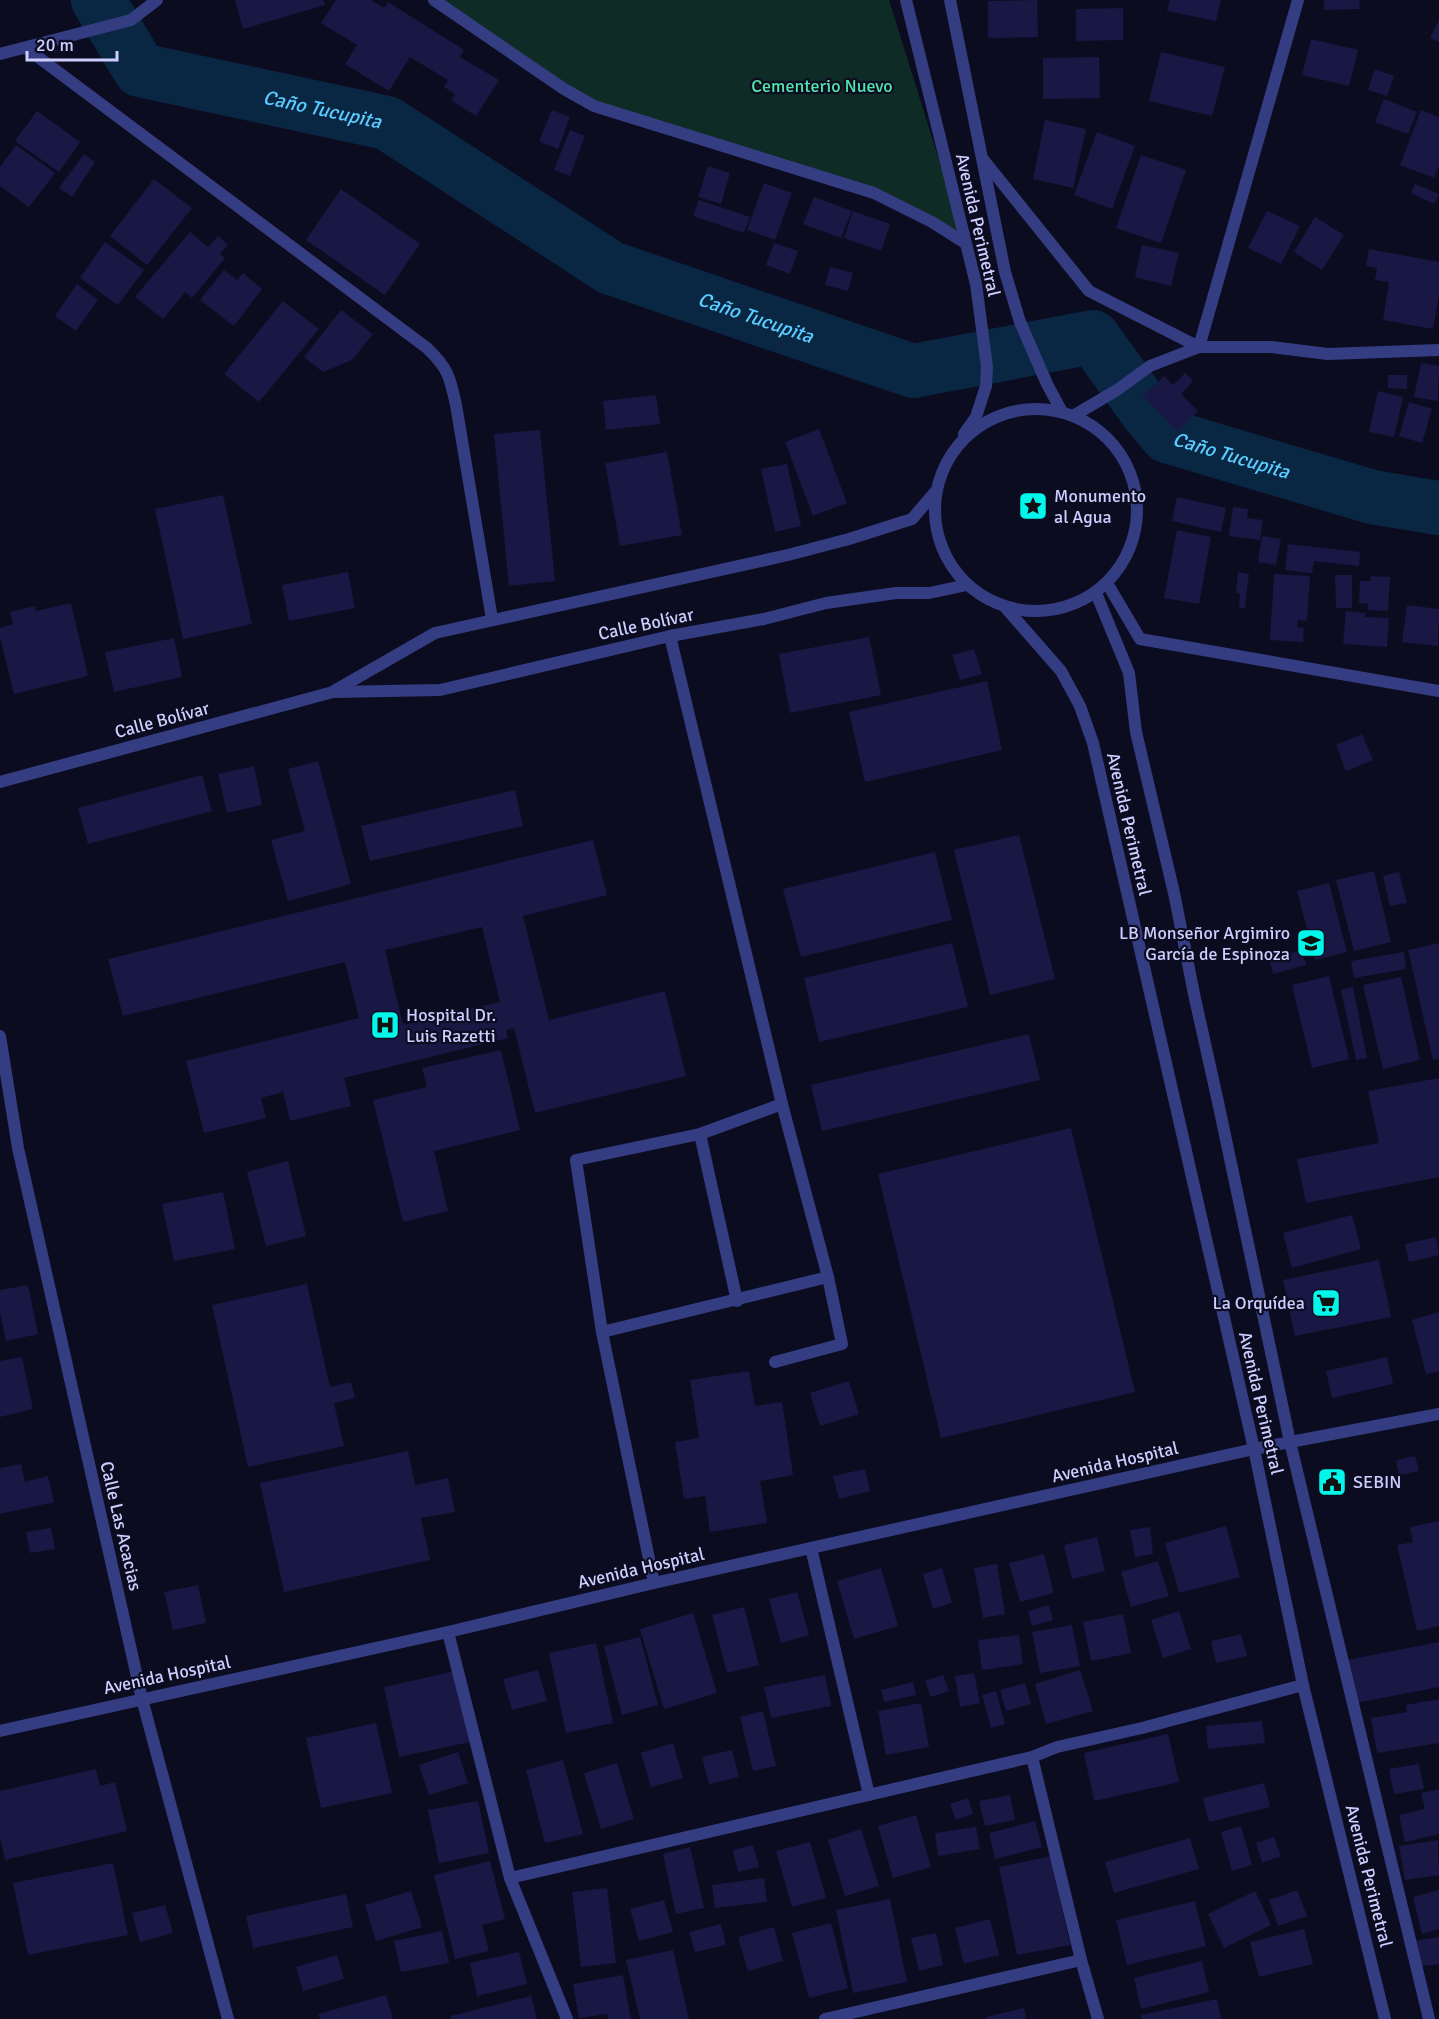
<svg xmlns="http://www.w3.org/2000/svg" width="1439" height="2019" viewBox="0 0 1439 2019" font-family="Signika,sans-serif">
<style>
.green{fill:#0f2b26}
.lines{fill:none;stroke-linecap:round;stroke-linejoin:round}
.river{stroke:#092743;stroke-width:54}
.building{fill:#191743;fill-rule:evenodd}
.service{stroke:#343d82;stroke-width:12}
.minor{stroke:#343d82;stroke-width:12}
.tertiary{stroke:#343d82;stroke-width:12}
.labels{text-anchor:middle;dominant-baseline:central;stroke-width:4.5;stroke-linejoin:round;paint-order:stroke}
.park-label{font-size:18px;fill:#52e5aa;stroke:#0c0c21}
.street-label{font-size:18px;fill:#ccceff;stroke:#0c0c21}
.poi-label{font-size:18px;fill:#ccceff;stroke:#0c0c21;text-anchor:start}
.water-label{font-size:20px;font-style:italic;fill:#5accff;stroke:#0c0c21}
</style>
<rect width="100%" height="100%" fill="#0c0c21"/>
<path class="green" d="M434,0H889L965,243L899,205L594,106Z"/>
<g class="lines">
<path class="river" id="s1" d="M98,0L140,70L387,123L611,268L913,371L1093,337L1147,412L1167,436L1372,497L1439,508"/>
</g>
<g class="building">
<path d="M235,0H323L325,5L243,29Z"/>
<path d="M336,0H371L384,8L388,2L464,50L460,57L499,80L476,116L451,100L455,94L444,87L448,80L410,57L389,91L345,64L357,45L321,23Z"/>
<path d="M1037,0L1038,37L988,38V1Z"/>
<path d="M1170,0H1221L1216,21L1167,11Z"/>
<path d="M1324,0H1359L1360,9L1324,10Z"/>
<path d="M1123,8V40L1076,41V9Z"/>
<path d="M1439,20V42L1430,38Z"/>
<path d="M1311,39L1358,50L1349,86L1302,75Z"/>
<path d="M1161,52L1225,67L1212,116L1149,101Z"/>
<path d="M1099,57L1100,98L1043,99V58Z"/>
<path d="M1375,69L1394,76L1387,96L1368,90Z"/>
<path d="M1384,99L1417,112L1408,134L1375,122Z"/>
<path d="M552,110L570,117L558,149L539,141Z"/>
<path d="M1421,110L1439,117V166L1434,178L1400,165Z"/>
<path d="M37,111L80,142L59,172L15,141Z"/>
<path d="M1045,120L1086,129L1073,188L1033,179Z"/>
<path d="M570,130L585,136L570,176L554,170Z"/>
<path d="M1097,132L1135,146L1112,209L1074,195Z"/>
<path d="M16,145L55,173L29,207L0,186V167Z"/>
<path d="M84,154L95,162L72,197L59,188Z"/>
<path d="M1141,155L1186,170L1161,243L1116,228Z"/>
<path d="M708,166L730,173L721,204L698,197Z"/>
<path d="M154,179L192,208L147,265L110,236Z"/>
<path d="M764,183L792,193L775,240L747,230Z"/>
<path d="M1415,184L1439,194L1434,204L1411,193Z"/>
<path d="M341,189L420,244L385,295L306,240Z"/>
<path d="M814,197L852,211L841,238L803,224Z"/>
<path d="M699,200L750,217L744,233L693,216Z"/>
<path d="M853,211L890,224L881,251L844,238Z"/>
<path d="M1267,211L1300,226L1281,264L1248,248Z"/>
<path d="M1315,217L1344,235L1322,270L1294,252Z"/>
<path d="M190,232L208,247L218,236L228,245L220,254L225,258L192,298L185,292L163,319L135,297Z"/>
<path d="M105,242L144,270L118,305L80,278Z"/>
<path d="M774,243L798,251L790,274L766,265Z"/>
<path d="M1142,245L1179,253L1171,286L1135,277Z"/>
<path d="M1369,249L1439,262V295L1433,329L1383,320L1389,282L1375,280L1377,268L1366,266Z"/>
<path d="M830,267L853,273L848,291L825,285Z"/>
<path d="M224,270L237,280L243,273L262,289L234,326L200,300Z"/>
<path d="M77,284L98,300L76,331L55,316Z"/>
<path d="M283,301L319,329L259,402L224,374Z"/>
<path d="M341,310L373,334L352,360L323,372L304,357Z"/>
<path d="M1421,363L1439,366L1438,401L1414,397Z"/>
<path d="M1185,373L1193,381L1181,394L1198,411L1178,432L1143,397L1164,376L1173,385Z"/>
<path d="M1388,375H1407V389L1388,388Z"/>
<path d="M1378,391L1403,397L1394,437L1369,432Z"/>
<path d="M656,395L660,424L606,430L603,401Z"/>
<path d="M1409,402L1432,409L1422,443L1399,436Z"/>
<path d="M819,429L847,503L813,516L785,442Z"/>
<path d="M540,430L555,581L509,586L494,434Z"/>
<path d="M667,452L682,535L620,546L605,463Z"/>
<path d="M787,464L801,526L775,532L761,469Z"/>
<path d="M223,495L252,624L183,639L155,509Z"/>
<path d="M1177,497L1226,508L1221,532L1172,521Z"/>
<path d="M1233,507L1248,509L1247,518L1263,520L1260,540L1229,536Z"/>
<path d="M1177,530L1211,537L1199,604L1164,598Z"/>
<path d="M1262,536L1281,539L1276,565L1258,562Z"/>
<path d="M1288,544L1360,552L1359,566L1314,561L1312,573L1285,570Z"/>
<path d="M348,572L355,608L289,621L282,585Z"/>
<path d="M1238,572L1249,574L1245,608H1239L1240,594L1236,592Z"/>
<path d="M1274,574L1310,576L1307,621L1298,620L1297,627L1304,628L1303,642L1270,640Z"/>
<path d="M1335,575H1352V608H1336Z"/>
<path d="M1371,576L1390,577L1388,611L1368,610V604L1359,603L1360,581H1371Z"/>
<path d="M71,603L88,676L14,694L0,637V628L13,624L10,612L35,606L36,611Z"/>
<path d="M1407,605L1439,609L1438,646L1402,642Z"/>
<path d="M1346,611L1365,613V617L1389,618L1387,647L1343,644Z"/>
<path d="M869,637L881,695L790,713L779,654Z"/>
<path d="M174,638L182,677L114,692L105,652Z"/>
<path d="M974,649L982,674L960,680L952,655Z"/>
<path d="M987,681L1002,750L865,782L849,712Z"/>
<path d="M1362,734L1373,760L1346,771L1336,745Z"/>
<path d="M318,761L351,884L288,901L271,840L305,831L288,769Z"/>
<path d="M254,766L262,805L227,813L218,774Z"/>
<path d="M202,775L212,811L88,844L78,808Z"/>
<path d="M515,790L523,826L370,861L361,826Z"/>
<path d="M1019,835L1055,979L990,995L954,850Z"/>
<path d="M593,840L607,895L523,916L549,1020L665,991L686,1076L535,1113L514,1028L506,1030L508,1038L344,1078L351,1106L290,1121L283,1092L261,1098L266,1118L204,1133L186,1061L359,1018L345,962L123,1016L108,959ZM482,927L500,1002L403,1025L385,950Z"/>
<path d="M935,852L952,920L801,957L783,889Z"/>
<path d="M1374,871L1391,942L1354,951L1336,880Z"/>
<path d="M1399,872L1407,903L1390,906L1383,876Z"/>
<path d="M1329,883L1347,952L1315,960L1297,891Z"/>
<path d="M952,943L968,1007L819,1042L804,978Z"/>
<path d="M1439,943V1059L1433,1060L1408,950Z"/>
<path d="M1302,950L1306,965L1273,974L1269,959Z"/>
<path d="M1404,952L1406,969L1354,978L1351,961Z"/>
<path d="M1329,976L1349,1059L1312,1068L1292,985Z"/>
<path d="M1401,977L1420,1060L1383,1069L1363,985Z"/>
<path d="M1353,987L1367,1058L1356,1060L1341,990Z"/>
<path d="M1029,1034L1040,1080L822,1131L811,1085Z"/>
<path d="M501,1050L520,1130L434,1151L448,1211L403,1222L373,1100L427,1087L422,1068Z"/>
<path d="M1439,1078V1177L1306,1203L1297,1159L1379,1143L1368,1091Z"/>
<path d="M1071,1128L1135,1392L941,1438L878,1174Z"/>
<path d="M288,1161L306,1236L266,1246L247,1172Z"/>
<path d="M223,1192L235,1249L174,1261L162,1204Z"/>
<path d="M1352,1215L1361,1249L1292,1268L1283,1233Z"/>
<path d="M1436,1237L1439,1255L1409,1262L1405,1244Z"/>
<path d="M1379,1260L1391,1317L1295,1336L1283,1280Z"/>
<path d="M307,1284L330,1387L351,1382L355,1398L334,1403L344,1446L248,1467L212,1305Z"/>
<path d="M28,1285L38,1334L6,1341L0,1312V1290Z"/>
<path d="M1439,1312V1371L1426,1374L1412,1320Z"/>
<path d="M22,1357L33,1409L0,1417V1361Z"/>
<path d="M1387,1357L1393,1384L1332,1398L1326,1371Z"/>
<path d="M749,1371L755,1406L782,1402L793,1475L760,1481L767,1523L710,1532L705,1496L684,1499L675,1442L699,1438L690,1380Z"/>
<path d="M849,1381L859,1414L820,1426L810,1393Z"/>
<path d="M408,1451L415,1485L448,1478L455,1512L421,1518L430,1560L284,1592L260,1483Z"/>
<path d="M1415,1456L1419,1471L1399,1475L1396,1460Z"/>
<path d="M21,1464L25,1482L48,1476L54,1502L0,1514V1468Z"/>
<path d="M865,1469L870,1491L839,1499L833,1476Z"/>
<path d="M1439,1521V1626L1417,1631L1397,1545L1413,1542L1410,1527Z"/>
<path d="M1226,1526L1240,1577L1179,1593L1165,1543Z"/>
<path d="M1150,1527L1153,1554L1135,1557L1130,1530Z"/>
<path d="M51,1528L55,1549L30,1553L26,1532Z"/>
<path d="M1097,1537L1105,1571L1072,1579L1064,1545Z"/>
<path d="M1044,1554L1054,1593L1020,1602L1009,1563Z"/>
<path d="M1158,1561L1169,1596L1131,1607L1121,1572Z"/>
<path d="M997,1564L1005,1614L983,1618L974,1568Z"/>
<path d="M881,1568L898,1626L854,1639L837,1581Z"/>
<path d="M942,1568L952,1603L933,1609L923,1574Z"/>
<path d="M198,1585L206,1623L173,1630L164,1592Z"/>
<path d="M797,1592L809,1635L781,1643L769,1599Z"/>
<path d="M1049,1605L1053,1620L1032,1626L1028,1611Z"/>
<path d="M744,1607L759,1665L727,1673L712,1615Z"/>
<path d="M1179,1611L1191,1649L1163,1658L1151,1620Z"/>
<path d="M693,1613L717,1693L664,1709L640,1629Z"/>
<path d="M1123,1614L1131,1653L1091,1661L1083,1622Z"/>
<path d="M1072,1625L1080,1666L1040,1673L1032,1632Z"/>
<path d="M1241,1634L1247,1656L1216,1663L1211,1641Z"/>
<path d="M1019,1635L1023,1664L982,1670L978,1640Z"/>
<path d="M640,1637L658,1705L622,1715L604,1646Z"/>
<path d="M1439,1642V1687L1356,1703L1347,1660Z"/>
<path d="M596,1643L613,1723L566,1733L549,1653Z"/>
<path d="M538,1670L547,1701L512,1710L503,1679Z"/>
<path d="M1080,1670L1093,1711L1046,1724L1035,1684Z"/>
<path d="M455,1671L470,1742L399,1757L384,1687Z"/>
<path d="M974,1673L980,1703L960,1707L955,1676Z"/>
<path d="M825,1675L831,1706L771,1718L764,1687Z"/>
<path d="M943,1675L949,1691L931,1697L925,1681Z"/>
<path d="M913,1682L916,1695L884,1702L881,1690Z"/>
<path d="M1025,1683L1031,1704L1006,1711L1000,1690Z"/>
<path d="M996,1691L1005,1724L991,1728L982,1695Z"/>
<path d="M1439,1699V1743L1377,1753L1371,1718L1407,1712L1406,1705Z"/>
<path d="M921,1703L929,1747L886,1755L878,1711Z"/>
<path d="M763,1711L776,1766L753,1771L740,1717Z"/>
<path d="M1262,1721L1265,1743L1208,1749L1206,1726Z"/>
<path d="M376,1723L392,1793L321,1808L306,1738Z"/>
<path d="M1168,1734L1179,1782L1094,1801L1084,1753Z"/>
<path d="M673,1743L683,1778L651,1787L641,1753Z"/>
<path d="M732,1750L739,1777L709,1784L702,1757Z"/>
<path d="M458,1752L468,1783L429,1795L419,1765Z"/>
<path d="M563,1760L583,1834L545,1843L526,1770Z"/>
<path d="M617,1763L634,1819L601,1829L584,1773Z"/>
<path d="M1419,1764L1424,1789L1394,1794L1389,1769Z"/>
<path d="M96,1769L100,1786L115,1782L127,1831L5,1860L0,1837V1791Z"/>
<path d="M1264,1783L1270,1807L1209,1822L1203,1798Z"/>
<path d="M1439,1789V1834L1405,1842L1399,1815L1425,1809L1421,1793Z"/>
<path d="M1010,1795L1015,1820L985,1826L979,1801Z"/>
<path d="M968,1798L973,1814L956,1820L950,1804Z"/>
<path d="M478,1801L489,1853L439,1863L428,1810Z"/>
<path d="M916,1815L931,1867L893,1878L878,1826Z"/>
<path d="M1035,1821L1042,1847L995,1859L989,1833Z"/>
<path d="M1241,1826L1252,1865L1232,1871L1221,1832Z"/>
<path d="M976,1827L980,1849L938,1856L935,1833Z"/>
<path d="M861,1829L879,1886L845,1896L828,1840Z"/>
<path d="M1274,1837L1281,1856L1262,1863L1256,1843Z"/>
<path d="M1190,1838L1199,1869L1114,1893L1105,1862Z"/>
<path d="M1438,1840L1439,1875L1405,1880L1399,1846Z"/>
<path d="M810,1842L826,1898L792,1907L776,1851Z"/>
<path d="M753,1845L759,1867L738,1872L733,1850Z"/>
<path d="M690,1847L704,1908L676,1914L663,1854Z"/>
<path d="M1051,1856L1070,1945L1017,1955L999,1867Z"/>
<path d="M490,1861L505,1919L482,1925L489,1951L455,1959L434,1875Z"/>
<path d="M113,1863L128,1935L28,1955L13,1883Z"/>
<path d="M764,1878L767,1902L715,1908L712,1885Z"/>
<path d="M607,1888L616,1963L581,1967L572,1892Z"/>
<path d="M1297,1890L1307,1916L1278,1926L1269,1900Z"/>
<path d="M1439,1890V1929L1422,1934L1413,1897Z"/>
<path d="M411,1891L422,1927L376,1941L365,1905Z"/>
<path d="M1255,1891L1271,1925L1224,1948L1208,1914Z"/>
<path d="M346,1894L353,1927L253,1948L246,1916Z"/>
<path d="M890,1899L907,1982L853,1993L836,1910Z"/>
<path d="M664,1900L673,1932L639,1941L630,1909Z"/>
<path d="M1195,1901L1206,1946L1127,1965L1116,1920Z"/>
<path d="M165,1905L173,1933L140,1942L132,1913Z"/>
<path d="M990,1919L999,1955L964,1964L955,1928Z"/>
<path d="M831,1923L848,1988L809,1998L792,1933Z"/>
<path d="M721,1924L726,1945L695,1952L689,1932Z"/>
<path d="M774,1927L783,1961L748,1971L738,1937Z"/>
<path d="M1304,1929L1313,1964L1259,1977L1250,1942Z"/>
<path d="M442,1931L449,1963L401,1972L394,1941Z"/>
<path d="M936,1933L943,1965L919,1971L911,1938Z"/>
<path d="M1439,1937V1964L1417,1967L1413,1941Z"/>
<path d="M673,1950L689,2019H640L626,1960Z"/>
<path d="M519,1952L527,1984L477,1996L470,1963Z"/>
<path d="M337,1955L344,1979L303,1991L296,1967Z"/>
<path d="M1202,1961L1209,1992L1141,2009L1134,1978Z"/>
<path d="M623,1975L631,2019H608L607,2014L579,2018L573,1984Z"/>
<path d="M386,1995L393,2019H320L318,2014Z"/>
<path d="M531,1996L537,2019H451V2016Z"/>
<path d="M1217,1999L1221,2019H1141V2015Z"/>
<path d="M1024,2008L1026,2019H986V2017Z"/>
</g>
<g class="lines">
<g class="service">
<path d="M700,1134L737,1301"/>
<path d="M602,1332L828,1277L842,1344L775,1362"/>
<path d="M654,1583L602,1332L576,1160L700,1134L782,1104"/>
</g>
<g class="minor">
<path d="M434,0L564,89L594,106L874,193L932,222L965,243"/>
<path d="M26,48L427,348C448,368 450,377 456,405L492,619"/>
<path d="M0,54L131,20L157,0"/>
<path d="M982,158L1089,291L1199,347L1298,0"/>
<path d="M1073,416L1117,390L1150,366L1199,347H1271L1328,354L1439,350"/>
<path d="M1107,583L1140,639L1439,691"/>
<path d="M670,636L782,1104L828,1277"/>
<path d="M334,691L435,633L788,555L849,539L912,519L936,491"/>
<path d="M0,782L333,692L440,690L670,636L764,619L826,603L896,593H929L967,585"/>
<path d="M0,1036L18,1148L142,1699L228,2019"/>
<path d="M811,1548L869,1795"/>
<path d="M448,1632L510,1878L567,2019"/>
<path d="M0,1731L448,1632L654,1583L1254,1449L1439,1414"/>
<path d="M1032,1757L1081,1960L1098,2019"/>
<path d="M510,1878L1032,1757L1057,1747L1142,1728L1303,1685"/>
<path d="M825,2019L1081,1960"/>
</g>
<g class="tertiary">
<path d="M906,0L976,284L987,367L986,386L976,417L964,434"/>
<path d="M950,0L1005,272L1020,322L1047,384L1062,412"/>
<circle cx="1036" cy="510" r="101"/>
<path d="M1096,593L1129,673L1136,732L1174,893L1194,994L1218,1102L1290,1442L1429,2019"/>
<path d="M1005,607L1061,671L1080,706L1093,743L1254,1449L1303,1685L1385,2019"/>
</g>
</g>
<defs>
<g id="sight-square" transform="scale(1.5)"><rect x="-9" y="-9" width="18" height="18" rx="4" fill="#00f7ea" stroke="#0c0c21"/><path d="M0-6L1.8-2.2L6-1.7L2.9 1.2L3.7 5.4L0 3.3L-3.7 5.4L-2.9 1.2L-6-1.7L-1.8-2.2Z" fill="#111"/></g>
<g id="school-square" transform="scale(1.5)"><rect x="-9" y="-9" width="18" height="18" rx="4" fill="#00f7ea" stroke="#0c0c21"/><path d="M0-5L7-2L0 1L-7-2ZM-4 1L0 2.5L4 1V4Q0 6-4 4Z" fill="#111"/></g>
<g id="hospital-square" transform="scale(1.5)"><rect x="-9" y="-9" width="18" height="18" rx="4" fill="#00f7ea" stroke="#0c0c21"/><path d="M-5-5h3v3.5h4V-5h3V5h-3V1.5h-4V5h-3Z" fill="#111"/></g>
<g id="supermarket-square" transform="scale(1.5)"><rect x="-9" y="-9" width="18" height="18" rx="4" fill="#00f7ea" stroke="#0c0c21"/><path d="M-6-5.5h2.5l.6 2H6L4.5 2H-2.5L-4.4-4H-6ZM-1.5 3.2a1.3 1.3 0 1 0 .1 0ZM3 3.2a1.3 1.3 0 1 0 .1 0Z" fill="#111"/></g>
<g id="civic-square" transform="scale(1.5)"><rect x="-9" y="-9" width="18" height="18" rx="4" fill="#00f7ea" stroke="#0c0c21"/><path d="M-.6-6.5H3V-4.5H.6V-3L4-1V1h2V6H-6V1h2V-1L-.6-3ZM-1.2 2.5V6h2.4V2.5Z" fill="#111"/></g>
</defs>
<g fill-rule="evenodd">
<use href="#sight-square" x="1033" y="506"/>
<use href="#school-square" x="1311" y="943"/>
<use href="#hospital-square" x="385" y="1025"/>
<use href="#supermarket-square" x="1326" y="1303"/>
<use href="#civic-square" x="1332" y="1482"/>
</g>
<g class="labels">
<g class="park-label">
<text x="822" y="86">Cementerio Nuevo</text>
</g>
<g class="street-label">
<text transform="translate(978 225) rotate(77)">Avenida Perimetral</text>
<text transform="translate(646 624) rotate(-12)">Calle Bolívar</text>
<text transform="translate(162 720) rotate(-15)">Calle Bolívar</text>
<text transform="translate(1129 824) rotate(77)">Avenida Perimetral</text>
<text transform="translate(1261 1403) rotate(77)">Avenida Perimetral</text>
<text transform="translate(1115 1462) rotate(-13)">Avenida Hospital</text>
<text transform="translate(121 1526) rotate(77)">Calle Las Acacias</text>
<text transform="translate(641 1568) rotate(-13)">Avenida Hospital</text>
<text transform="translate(167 1675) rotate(-12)">Avenida Hospital</text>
<text transform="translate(1369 1876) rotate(76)">Avenida Perimetral</text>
</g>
<g class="poi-label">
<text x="1054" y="496">Monumento<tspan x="1054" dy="21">al Agua</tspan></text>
<text x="1290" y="933" text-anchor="end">LB Monseñor Argimiro<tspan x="1290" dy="21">García de Espinoza</tspan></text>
<text x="406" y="1015">Hospital Dr.<tspan x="406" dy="21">Luis Razetti</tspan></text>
<text x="1305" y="1303" text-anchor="end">La Orquídea</text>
<text x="1353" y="1482">SEBIN</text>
</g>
<g class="water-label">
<text stroke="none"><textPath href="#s1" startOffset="268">Caño Tucupita</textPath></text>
<text stroke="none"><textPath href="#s1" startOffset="754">Caño Tucupita</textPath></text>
<text stroke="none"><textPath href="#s1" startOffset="1294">Caño Tucupita</textPath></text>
</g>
</g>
<path d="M27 51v9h90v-9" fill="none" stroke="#ccceff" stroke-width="3"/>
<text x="36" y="51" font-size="18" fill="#ccceff" stroke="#0c0c21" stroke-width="4.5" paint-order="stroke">20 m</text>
</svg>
